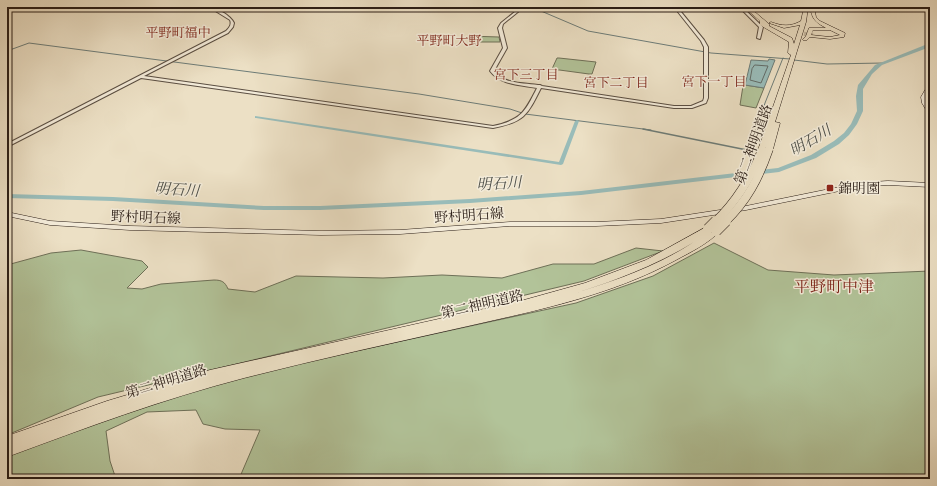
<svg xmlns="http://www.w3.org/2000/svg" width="937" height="486" viewBox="0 0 937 486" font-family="'Gentium Book Plus','Noto Serif JP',serif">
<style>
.green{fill:#b2c399;stroke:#6e7058}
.water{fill:#99bcb9;stroke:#6d7c78}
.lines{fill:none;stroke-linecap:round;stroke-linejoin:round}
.shore{stroke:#626c68;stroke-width:1}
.stream-far1{stroke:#6d7c78;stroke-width:1}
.stream{stroke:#6d7c78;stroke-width:1.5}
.canal{fill:#99bcb9;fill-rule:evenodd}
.river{fill:#99bcb9;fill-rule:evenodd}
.motorway-tunnel{stroke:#c5b9a2;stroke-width:4.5;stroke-dasharray:4.5 2.5;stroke-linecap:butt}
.tertiary-casing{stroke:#5a4e42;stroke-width:2}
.secondary-casing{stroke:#2a1d16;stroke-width:1}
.motorway-casing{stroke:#2a1d16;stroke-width:1}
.tertiary{fill:#f3ebd9;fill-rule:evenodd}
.secondary{fill:#f3ebd9;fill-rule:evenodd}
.motorway{fill:#ece0c5;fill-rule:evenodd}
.motorway-bridge-far1-casing{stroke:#2a1d16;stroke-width:9;stroke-linecap:butt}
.motorway-bridge-casing{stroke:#2a1d16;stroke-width:11;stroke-linecap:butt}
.motorway-bridge-far1{stroke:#ece0c5;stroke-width:8}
.motorway-bridge{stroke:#ece0c5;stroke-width:10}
.poi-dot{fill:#8f2418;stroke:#f3ebd9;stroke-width:1.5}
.labels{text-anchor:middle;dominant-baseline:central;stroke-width:3;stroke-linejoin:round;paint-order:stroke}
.far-quarter-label{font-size:13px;fill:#7a1f14;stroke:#f3ebd9}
.far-neighbourhood-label{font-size:13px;fill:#7a1f14;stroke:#f3ebd9}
.street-label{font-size:14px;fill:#2a1d16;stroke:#f3ebd9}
.poi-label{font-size:14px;fill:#2a1d16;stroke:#f3ebd9;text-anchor:start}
.water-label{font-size:15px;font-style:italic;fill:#4b4d47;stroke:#f3ebd9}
.quarter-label{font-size:16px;fill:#7a1f14;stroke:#f3ebd9}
</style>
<rect width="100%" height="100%" fill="#ece0c5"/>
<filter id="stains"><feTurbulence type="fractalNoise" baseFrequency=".005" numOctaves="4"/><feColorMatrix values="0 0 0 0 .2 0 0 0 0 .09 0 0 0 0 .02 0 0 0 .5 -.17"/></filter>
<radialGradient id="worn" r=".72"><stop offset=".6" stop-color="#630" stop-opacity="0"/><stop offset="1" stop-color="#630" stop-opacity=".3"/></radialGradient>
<g class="green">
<path d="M468,36L499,37L500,42H469Z"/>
<path d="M557,58H559L596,62L592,74H589L552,69Z"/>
<path d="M745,85L764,88L756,108L740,105L743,86Z"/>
<path d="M714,243L768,270L834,275L930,271V479H239L260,430L225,429L203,424L196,410L147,412L106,431L110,461L116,479H7V457L77,426L255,373L576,303L653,276Z"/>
<path d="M636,248L663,251L584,281L98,397L7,435V265L51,253L81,250L142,261L148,267L127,288L142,289L161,284L214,280C222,280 225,282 228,289L255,292L296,276L383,278L442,275L502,278L553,264H594Z"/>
</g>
<path class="water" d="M769,59L775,60L764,88L745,85L751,60L768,61Z"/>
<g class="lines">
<path class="shore" d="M755,65L768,66L761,83L750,80L752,69Z"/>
<g class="stream-far1">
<path d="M523,7L541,11L588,31L711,53L790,59"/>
<path d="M7,51L29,43L419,94L510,109L522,113"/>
<path d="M794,60L827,64L884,63"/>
<path d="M525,114L651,130"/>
<path d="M756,130L765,103L783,58"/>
</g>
<path class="stream" d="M643,129L747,150L751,147L757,129"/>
<path class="canal" d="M255,116L559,162L575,121L577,120L579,121L563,164L561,165L256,118H255Z"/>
<path class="river" d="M930,43V47L882,65L872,74L863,89V111L857,124L849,135L839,144L816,158L779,172L581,195L470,203L320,210H264L113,201L7,198V194L113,197L264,206H320L470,199L581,191L778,168L811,155L834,141L844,133L851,124L857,111L856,96L858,85L875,65Z"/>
<path class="motorway-tunnel" d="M797,33L813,35"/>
<g class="tertiary-casing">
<g id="tertiary">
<path d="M209,7C216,7 231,16 234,23L233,27L228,33L144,76L493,126C521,120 525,112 537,88C521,85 500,85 490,71L503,48L498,28L501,23L521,7H524L503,24L502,28L507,48L494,71C503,84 524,83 538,85H540L542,86L674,106H691L703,101L704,98V47L701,41L674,7H677L704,40L708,47V98L706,103L692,108H674L541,88C527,116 524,122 493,128L141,78L7,147V144L226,31C229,28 232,25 230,20Z"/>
<path d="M739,7H742L763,27L760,39L757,38L759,27Z"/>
</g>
</g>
<g class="secondary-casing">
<g id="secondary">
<path d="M930,88V91L926,97C926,103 930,107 930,113H928L922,103L921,97L925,90Z"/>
<path d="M888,181L930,183V187L888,185L859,187L746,210L661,223L596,226H510L400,234L321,235L130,230L50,225L7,216V212L50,221L130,226L321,231L400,230L510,222H596L661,219L746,206L859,183Z"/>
</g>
</g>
<g class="motorway-casing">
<g id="motorway">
<path d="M744,7H749L769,24V26L792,38L794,44L800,25L784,28L769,23L771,22C782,26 790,27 801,21L804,7H808L806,22L775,122L780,123L773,149L769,151L766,149L762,152L758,150L791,55L788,53L789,42L760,25V21Z"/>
<path d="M810,7H814L816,17L820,21L845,33L844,37L830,39L810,37L807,40H803V39L806,36L809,28H826C815,22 812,19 810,7ZM813,30H830L840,35L830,37L811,35Z"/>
<path d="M708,226L711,227L712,230L716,228L720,231C709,243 691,252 676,260C612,295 539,310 468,326C393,343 318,359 244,378C163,399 85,428 7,457V436L107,401L210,370L524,300L585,283L646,260ZM694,242C656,267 612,282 569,295C612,282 655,266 694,242Z"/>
</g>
</g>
<use href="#tertiary" class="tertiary"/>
<use href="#secondary" class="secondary"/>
<use href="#motorway" class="motorway"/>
<g class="motorway-bridge-far1-casing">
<g id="motorway-bridge-far1">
<path d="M715,222C737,201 751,178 762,150"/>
<path d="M725,222C747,201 759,178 769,149"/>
</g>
</g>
<g class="motorway-bridge-casing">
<g id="motorway-bridge">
<path d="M708,229L716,221"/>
<path d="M716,231L726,221"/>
</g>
</g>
<use href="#motorway-bridge-far1" class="motorway-bridge-far1"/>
<use href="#motorway-bridge" class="motorway-bridge"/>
</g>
<rect class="poi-dot" x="826" y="184" width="8" height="8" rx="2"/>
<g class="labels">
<g class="far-quarter-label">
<text x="178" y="32">平野町福中</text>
<text x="449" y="40">平野町大野</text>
</g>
<g class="far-neighbourhood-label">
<text x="526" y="74">宮下三丁目</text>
<text x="714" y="81">宮下一丁目</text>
<text x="616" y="82">宮下二丁目</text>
</g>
<g class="street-label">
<text transform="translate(753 144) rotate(-70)">第二神明道路</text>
<text transform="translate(469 215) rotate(-4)">野村明石線</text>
<text transform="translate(146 217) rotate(2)">野村明石線</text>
<text transform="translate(482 304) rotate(-13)">第二神明道路</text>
<text transform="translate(166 381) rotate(-17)">第二神明道路</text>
</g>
<g class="poi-label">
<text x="838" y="188">錦明園</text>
</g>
<g class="water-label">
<text transform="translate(810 140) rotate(-31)">明石川</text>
<text transform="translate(499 183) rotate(-3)">明石川</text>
<text transform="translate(177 189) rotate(4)">明石川</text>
</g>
<g class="quarter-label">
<text x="834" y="286">平野町中津</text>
</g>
</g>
<rect width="937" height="486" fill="none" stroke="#ece0c5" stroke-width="24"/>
<rect x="8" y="8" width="921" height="470" fill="none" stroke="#2a1d16" stroke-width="2"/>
<rect x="12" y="12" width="913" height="462" fill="none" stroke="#2a1d16"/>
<rect width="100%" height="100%" filter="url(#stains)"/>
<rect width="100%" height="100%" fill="url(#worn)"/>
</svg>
